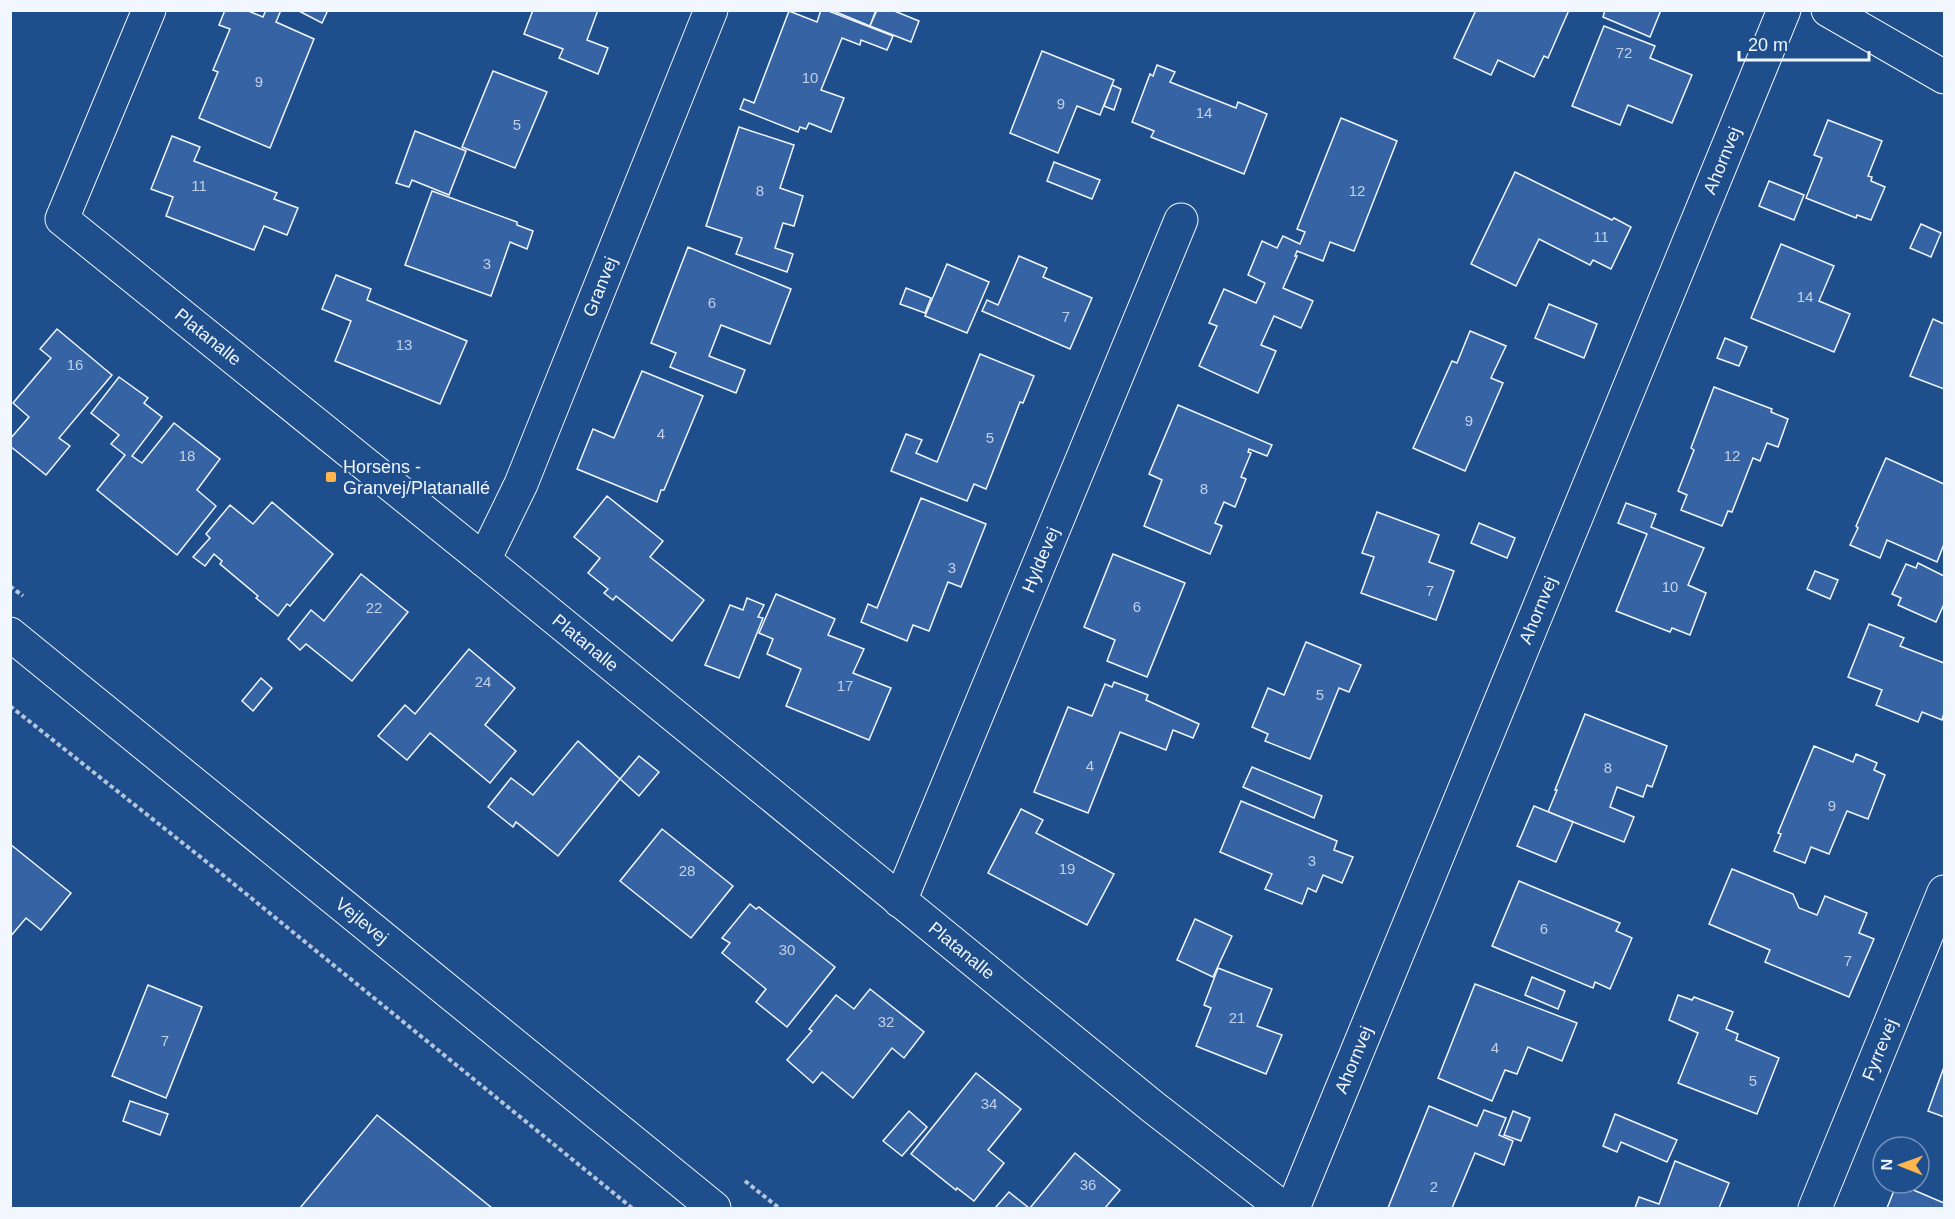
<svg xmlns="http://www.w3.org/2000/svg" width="1955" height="1219" viewBox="0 0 1955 1219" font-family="Arial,sans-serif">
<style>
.building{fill:#3563a3;stroke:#f2f6ff;stroke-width:1.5}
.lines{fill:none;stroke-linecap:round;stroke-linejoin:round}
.minor-casing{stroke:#f2f6ff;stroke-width:35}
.primary-casing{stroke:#f2f6ff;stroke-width:35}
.path{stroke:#b3c4dc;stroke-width:4;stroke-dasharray:4.5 3;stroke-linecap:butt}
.minor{stroke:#1f4e8c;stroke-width:33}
.primary{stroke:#1f4e8c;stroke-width:33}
.poi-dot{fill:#ffb74d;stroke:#1f4e8c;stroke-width:2}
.labels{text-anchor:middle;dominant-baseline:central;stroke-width:4.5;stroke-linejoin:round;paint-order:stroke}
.number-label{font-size:15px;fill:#c3d1e8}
.street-label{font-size:18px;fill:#f2f6ff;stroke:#1f4e8c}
.poi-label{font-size:18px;fill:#f2f6ff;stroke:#1f4e8c;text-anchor:start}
</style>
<rect width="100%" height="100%" fill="#1f4e8c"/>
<g class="building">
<path d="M225,10H246L263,17L266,10H281L276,22L314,39L270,148L199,118L218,72L213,70L230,29L219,25Z"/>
<path d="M297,10H328L322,23Z"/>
<path d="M533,10H598L587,40L608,48L598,74L559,58L563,49L524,34Z"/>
<path d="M821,10H826L893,36L887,50L861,40L860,45L842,38L821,90L844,98L831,132L809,123L806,129L800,127L798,132L740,109L744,99L754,103L789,11L817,22Z"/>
<path d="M831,10H876L870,26Z"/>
<path d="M877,10H892L919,21L911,42L870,26Z"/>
<path d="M1476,10H1569L1548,58L1544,56L1534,77L1498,60L1491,75L1454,58Z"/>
<path d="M1605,10H1661L1650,37L1603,17Z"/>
<path d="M1604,26L1655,46L1650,58L1692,75L1672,123L1628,105L1620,125L1572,106Z"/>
<path d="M1042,51L1114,80L1100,115L1077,106L1058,153L1010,133Z"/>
<path d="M1157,65L1175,72L1170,82L1236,108L1238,102L1267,114L1244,174L1151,137L1154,131L1132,122L1150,74L1153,76Z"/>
<path d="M493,71L547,92L515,168L462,147Z"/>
<path d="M1112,85L1121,89L1114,110L1104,106Z"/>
<path d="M1341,118L1397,141L1354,251L1330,242L1323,261L1297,251L1295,256H1297L1283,288L1313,301L1301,328L1274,316L1261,345L1276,351L1258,393L1199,366L1217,326L1209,323L1224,289L1256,303L1265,283L1248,275L1262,241L1277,248L1283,236L1300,244L1305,232L1297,229Z"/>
<path d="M1828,120L1882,141L1868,176L1872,177L1871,181L1885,187L1871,220L1857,215L1856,218L1806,198L1822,158L1814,155Z"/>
<path d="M739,127L794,145L780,188L803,196L794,226L783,223L775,248L793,254L787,272L736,254L742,238L706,226Z"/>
<path d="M415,131L466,151L449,195L412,180L409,187L396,183Z"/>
<path d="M172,136L200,147L194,161L277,193L274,199L298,208L287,235L264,226L254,250L166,216L173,197L151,189Z"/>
<path d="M1054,162L1100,180L1092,199L1047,181Z"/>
<path d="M1515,172L1612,220L1614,218L1631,227L1611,269L1593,260L1590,265L1539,239L1516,286L1471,264Z"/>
<path d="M1769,181L1804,195L1794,220L1759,206Z"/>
<path d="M432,191L517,222V225L533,231L527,249L510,242L491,296L405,265Z"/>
<path d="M1921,224L1941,233L1931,257L1910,248Z"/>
<path d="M1781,244L1834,266L1819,301L1850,314L1834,352L1751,318Z"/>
<path d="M688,247L791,289L770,344L721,325L709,356L745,370L736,393L670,367L676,353L651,343Z"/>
<path d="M1019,256L1047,268L1043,277L1092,298L1070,349L982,311L987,300L998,305Z"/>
<path d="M947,264L989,282L967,333L925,316Z"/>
<path d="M336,275L371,289L367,300L467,341L440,404L335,361L351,321L322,309Z"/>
<path d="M906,288L931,298L925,313L900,304Z"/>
<path d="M1549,304L1597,324L1584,358L1535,338Z"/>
<path d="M1933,319L1944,324V389L1910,376Z"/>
<path d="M57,329L112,375L59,438L70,446L46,475L10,446V439L29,417L13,403L51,358L40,349Z"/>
<path d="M1470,331L1506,346L1491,378L1503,383L1465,471L1413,448L1452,361L1457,363Z"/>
<path d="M1725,338L1747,347L1739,366L1717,358Z"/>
<path d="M980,354L1034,376L1023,403L1020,402L986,489L974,484L967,501L891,471L906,434L922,440L916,453L937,462Z"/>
<path d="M642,371L703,396L664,490H661L657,502L577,469L593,429L614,438Z"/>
<path d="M119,377L148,398L144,403L162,417L132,456L142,463L174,423L220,459L197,490L216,506L177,555L97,490L125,455L111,444L119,435L91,413Z"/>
<path d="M1714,387L1772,409L1771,412L1788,419L1778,447L1767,443L1760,461L1753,458L1732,512L1728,511L1722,526L1681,510L1687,495L1678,491L1694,450L1691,448Z"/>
<path d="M1178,405L1272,445L1267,456L1249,449L1248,452L1251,453L1241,477L1246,479L1235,507L1224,502L1215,523L1222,526L1210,554L1144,526L1162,480L1149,474Z"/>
<path d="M1886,458L1944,484V544L1937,562L1887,540L1880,558L1850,545L1858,528L1856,526Z"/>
<path d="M607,496L663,541L650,557L704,600L672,641L616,596L613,600L604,593L608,589L588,573L600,558L574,537Z"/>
<path d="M921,498L986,524L961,587L948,582L929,631L913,625L907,641L861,622L868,604L877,608Z"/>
<path d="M272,502L333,554L290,606L287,604L278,616L256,598L258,596L220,564L222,561L214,554L205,566L193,557L210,538L206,534L230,505L253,524Z"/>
<path d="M1626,503L1656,514L1651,527L1704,548L1688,585L1706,593L1690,635L1672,628L1670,632L1616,611L1647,534L1618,523Z"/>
<path d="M1377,512L1439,535L1429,562L1454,571L1436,620L1361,593L1374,557L1362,553Z"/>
<path d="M1479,523L1515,538L1507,558L1471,543Z"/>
<path d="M1113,554L1185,583L1147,677L1107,661L1115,640L1084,627Z"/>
<path d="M1918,563L1944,576V604L1936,622L1898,605L1901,598L1892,594L1906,564L1916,568Z"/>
<path d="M1815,571L1838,580L1830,599L1807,589Z"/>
<path d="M361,574L408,612L352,681L306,644L300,650L288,639L311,610L324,621Z"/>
<path d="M776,594L835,619L828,635L864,649L853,673L891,688L869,740L786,706L801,669L767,654L773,639L759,633Z"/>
<path d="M747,598L764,605L758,617L763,618L739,678L705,665L730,605L743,610Z"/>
<path d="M1869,624L1904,638L1900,646L1944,663V713L1942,720L1922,712L1918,722L1876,705L1882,690L1848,677Z"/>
<path d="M1306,642L1361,665L1349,692L1339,688L1310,759L1265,741L1268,734L1252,727L1268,688L1284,695Z"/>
<path d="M469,649L515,688L485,725L516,751L490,783L430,733L407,760L378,736L405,705L415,714Z"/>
<path d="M261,678L272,688L253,711L242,701Z"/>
<path d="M1114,682L1148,695L1146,700L1199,724L1193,738L1173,730L1166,750L1120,732L1088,813L1034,792L1068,707L1092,716L1105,684L1112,687Z"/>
<path d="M1585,714L1667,746L1652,787L1647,785L1643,797L1617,787L1610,807L1634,817L1624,842L1548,812L1557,790H1555Z"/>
<path d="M578,741L620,779L558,856L516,822L513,827L488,807L511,778L533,795Z"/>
<path d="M1814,746L1853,762L1856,754L1877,763L1874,770L1885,775L1868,819L1847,811L1829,854L1811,847L1805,863L1774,851L1781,834L1778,833Z"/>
<path d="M639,756L659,772L639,796L620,779Z"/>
<path d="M1252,767L1322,796L1314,818L1243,787Z"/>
<path d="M1241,801L1337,841L1334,850L1353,857L1342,883L1323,875L1316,892L1308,888L1302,904L1265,889L1272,874L1220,852Z"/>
<path d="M1534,806L1573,822L1556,862L1517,846Z"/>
<path d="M1021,809L1043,820L1036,833L1114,874L1087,925L988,873Z"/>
<path d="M662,829L733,886L691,938L620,881Z"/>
<path d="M10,844L71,893L41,930L26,918L10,937Z"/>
<path d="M1732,869L1793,894L1799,908L1817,915L1825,896L1867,913L1859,933L1874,939L1849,997L1765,962L1770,950L1709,924Z"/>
<path d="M1519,881L1620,923L1616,931L1632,938L1610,989L1595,982L1593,988L1492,946Z"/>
<path d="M750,904L756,909L759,907L835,967L787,1027L756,1002L766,989L722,953L730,943L722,938Z"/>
<path d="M1195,919L1232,936L1213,977L1177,960Z"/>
<path d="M1218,968L1272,989L1257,1026L1282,1035L1266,1074L1196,1046L1211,1008L1204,1005Z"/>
<path d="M1532,977L1565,991L1558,1009L1525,995Z"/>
<path d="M1475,984L1577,1023L1562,1061L1528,1047L1517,1074L1505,1070L1492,1101L1438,1078Z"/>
<path d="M148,985L202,1007L166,1098L112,1076Z"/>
<path d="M870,989L924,1032L904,1058L892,1048L853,1098L822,1072L813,1083L787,1060L812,1031L809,1029L836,995L854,1009Z"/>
<path d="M1678,995L1692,1000L1694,997L1733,1012L1726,1029L1738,1034L1736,1040L1779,1058L1757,1114L1678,1083L1698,1033L1669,1020Z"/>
<path d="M1944,1067V1117L1928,1111Z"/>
<path d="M976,1073L1021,1109L988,1150L1004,1163L974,1201L957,1188L956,1190L911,1154Z"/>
<path d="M130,1101L168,1114L160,1135L123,1121Z"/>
<path d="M1429,1106L1477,1126L1484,1110L1506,1118L1499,1135L1513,1141L1504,1165L1475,1153L1452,1208H1388Z"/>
<path d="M909,1111L927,1127L902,1156L883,1141Z"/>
<path d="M1513,1111L1530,1118L1521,1141L1504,1135Z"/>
<path d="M1615,1114L1677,1140L1667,1162L1621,1142L1617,1152L1603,1146Z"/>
<path d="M377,1115L492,1208H300Z"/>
<path d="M1075,1153L1120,1190L1105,1208H1030Z"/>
<path d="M1675,1161L1729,1183L1719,1208H1635L1639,1197L1659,1204Z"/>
<path d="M1897,1183L1944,1203V1208H1887Z"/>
<path d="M1009,1192L1029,1208H995Z"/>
</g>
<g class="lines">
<g class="minor-casing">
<g id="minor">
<path id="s1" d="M149,10L62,219L484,560L1153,1107L1283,1208"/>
<path d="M1828,10L1944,77"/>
<path id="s2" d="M484,560L521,484L711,10"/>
<path id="s3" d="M900,901L1181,220"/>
<path id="s4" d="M1293,1208L1784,10"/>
<path id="s5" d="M1815,1208L1944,892"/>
</g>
</g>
<g class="primary-casing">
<g id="primary">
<path id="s6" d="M10,634L714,1208"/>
</g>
</g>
<g class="path">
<path d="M10,586L23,596"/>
<path d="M10,706L213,867L632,1208"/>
<path d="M745,1181L779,1208"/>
</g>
<use href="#minor" class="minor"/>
<use href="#primary" class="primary"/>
</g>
<rect class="poi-dot" x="325" y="471" width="12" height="12" rx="3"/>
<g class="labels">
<g class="number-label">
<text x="1624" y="52">72</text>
<text x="810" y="77">10</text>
<text x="259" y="81">9</text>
<text x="1061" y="103">9</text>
<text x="1204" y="112">14</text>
<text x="517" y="124">5</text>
<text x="199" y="185">11</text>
<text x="760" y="190">8</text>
<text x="1357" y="190">12</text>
<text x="1601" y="236">11</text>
<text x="487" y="263">3</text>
<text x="1805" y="296">14</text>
<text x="712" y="302">6</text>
<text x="1066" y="316">7</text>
<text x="404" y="344">13</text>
<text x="75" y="364">16</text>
<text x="1469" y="420">9</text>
<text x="661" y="433">4</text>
<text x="990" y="437">5</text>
<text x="187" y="455">18</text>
<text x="1732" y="455">12</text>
<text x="1204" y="488">8</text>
<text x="952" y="567">3</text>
<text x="1670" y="586">10</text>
<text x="1430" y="590">7</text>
<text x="1137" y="606">6</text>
<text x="374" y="607">22</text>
<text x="483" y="681">24</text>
<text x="845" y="685">17</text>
<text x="1320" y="694">5</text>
<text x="1090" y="765">4</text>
<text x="1608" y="767">8</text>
<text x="1832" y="805">9</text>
<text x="1312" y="860">3</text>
<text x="1067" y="868">19</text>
<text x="687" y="870">28</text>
<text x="1544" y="928">6</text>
<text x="787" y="949">30</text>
<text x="1848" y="960">7</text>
<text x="1237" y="1017">21</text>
<text x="886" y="1021">32</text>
<text x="165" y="1040">7</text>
<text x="1495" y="1047">4</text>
<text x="1753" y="1080">5</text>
<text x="989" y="1103">34</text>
<text x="1088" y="1184">36</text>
<text x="1434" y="1186">2</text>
</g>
<g class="street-label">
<text stroke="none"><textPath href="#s4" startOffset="1132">Ahornvej</textPath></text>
<text stroke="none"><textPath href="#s2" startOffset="297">Granvej</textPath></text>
<text stroke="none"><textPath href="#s1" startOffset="414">Platanalle</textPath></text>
<text stroke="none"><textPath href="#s3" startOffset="369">Hyldevej</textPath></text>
<text stroke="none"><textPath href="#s4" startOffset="646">Ahornvej</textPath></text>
<text stroke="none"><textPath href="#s1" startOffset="900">Platanalle</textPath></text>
<text stroke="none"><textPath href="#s6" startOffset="454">Vejlevej</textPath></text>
<text stroke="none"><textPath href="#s1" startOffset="1386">Platanalle</textPath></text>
<text stroke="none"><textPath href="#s5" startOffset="171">Fyrrevej</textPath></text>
<text stroke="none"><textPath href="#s4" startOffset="160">Ahornvej</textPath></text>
</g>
<g class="poi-label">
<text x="343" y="467">Horsens -<tspan x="343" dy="21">Granvej/Platanallé</tspan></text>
</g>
</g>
<rect width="1955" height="1219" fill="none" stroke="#f2f6ff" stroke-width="24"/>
<g transform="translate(1901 1165) rotate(271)"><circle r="28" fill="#1f4e8c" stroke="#7391ba" stroke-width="1.5"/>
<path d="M0-4.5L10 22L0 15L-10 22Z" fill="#ffb74d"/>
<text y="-9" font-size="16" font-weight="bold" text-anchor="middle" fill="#f2f6ff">N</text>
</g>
<path d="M1739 51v9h130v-9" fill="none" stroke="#f2f6ff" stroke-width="3"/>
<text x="1748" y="51" font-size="18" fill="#f2f6ff" stroke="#1f4e8c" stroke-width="4.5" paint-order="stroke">20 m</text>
</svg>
